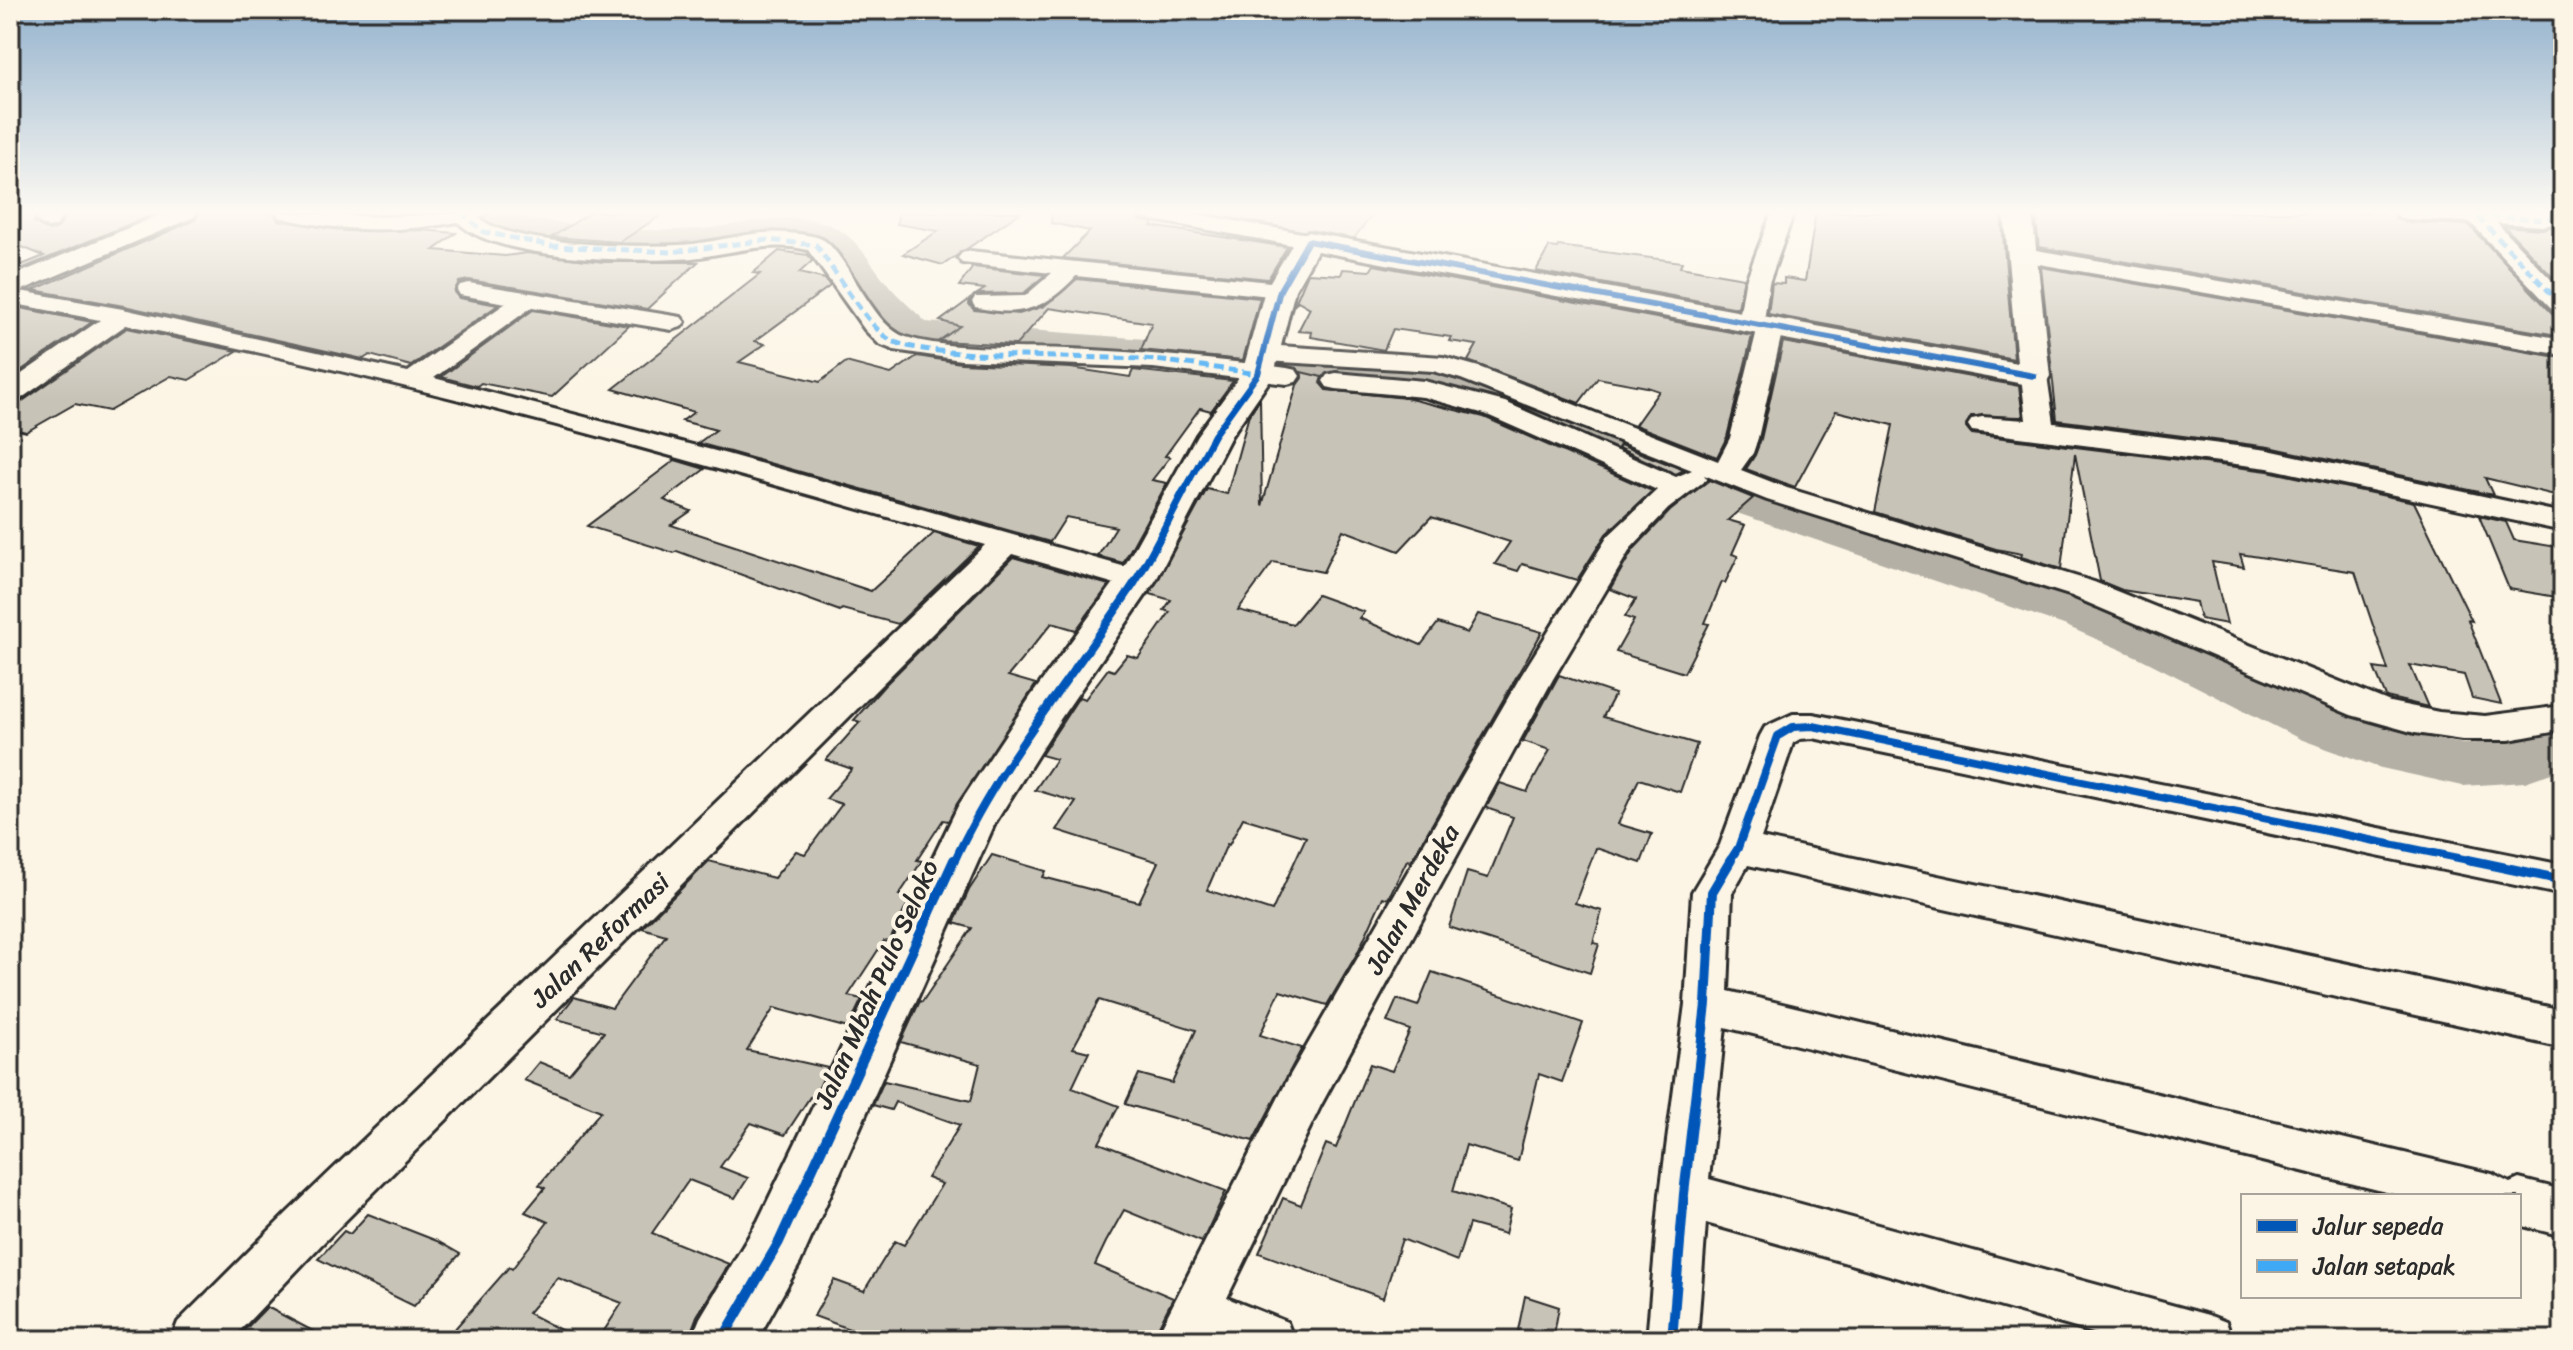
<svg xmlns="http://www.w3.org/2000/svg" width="2573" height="1350" viewBox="0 0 2573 1350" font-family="Sriracha,sans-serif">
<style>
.green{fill:#ded8ca;stroke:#84827a;stroke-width:2}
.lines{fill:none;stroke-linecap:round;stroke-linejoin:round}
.river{fill:#b4b0a5;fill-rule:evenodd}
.building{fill:#c8c3b7;stroke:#2b2b2b;stroke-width:2;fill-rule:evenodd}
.minor-casing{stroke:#2b2b2b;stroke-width:6}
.tertiary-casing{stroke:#2b2b2b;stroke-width:6}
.minor{fill:#fcf5e5;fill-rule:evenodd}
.tertiary{fill:#fcf5e5;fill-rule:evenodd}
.quiet{stroke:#3fa9f5;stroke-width:5;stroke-dasharray:9 5;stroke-linecap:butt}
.cycleway-far2-casing{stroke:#fcf5e5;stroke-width:10}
.cycleway-far1-casing{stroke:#fcf5e5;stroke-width:13}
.cycleway-casing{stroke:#fcf5e5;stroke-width:15}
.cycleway-far2{stroke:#0057b8;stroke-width:6}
.cycleway-far1{stroke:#0057b8;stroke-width:8}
.cycleway{stroke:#0057b8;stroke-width:10}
.labels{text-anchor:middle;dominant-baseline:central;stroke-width:8;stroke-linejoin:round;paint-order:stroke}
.street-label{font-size:26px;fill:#2b2b2b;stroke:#fcf5e5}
</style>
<rect width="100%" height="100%" fill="#fcf5e5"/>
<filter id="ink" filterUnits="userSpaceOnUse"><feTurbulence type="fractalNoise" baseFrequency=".0125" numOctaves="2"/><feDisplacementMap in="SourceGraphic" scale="16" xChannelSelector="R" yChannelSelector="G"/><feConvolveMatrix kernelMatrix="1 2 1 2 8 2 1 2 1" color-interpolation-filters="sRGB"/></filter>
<g filter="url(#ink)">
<path class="green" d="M1153,212H1375L1346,248Z"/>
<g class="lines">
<path class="river" d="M479,212H515L518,217C577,226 640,233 700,229C740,226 789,209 827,224C857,235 868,261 887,283C898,297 913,309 926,322L1197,343L1445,366L1528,390L1702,460L1774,494L2100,601L2178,634L2340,711L2403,733L2463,744L2520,740L2563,726V769L2525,782L2463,786L2377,767L2300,739L2140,658L2064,625L1740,514L1670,480L1498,408L1441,391L1197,367L914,345C865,333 849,255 807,242C778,233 729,250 698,251C635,254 554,249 492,234Z"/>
</g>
<g class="building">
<path d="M20,212H39L34,222L49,231L59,227L67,212H159L19,270L14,268L44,256L10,242V216Z"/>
<path d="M200,212H273L278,220L346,231L421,230L456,233L434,250L505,256L527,253L604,262H698L647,309L469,280L459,282L454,292L459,298L498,305L411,366L370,355L363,359L124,306L33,290L195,220Z"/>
<path d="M591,212H666L620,242L552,237Z"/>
<path d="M898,212H1021L943,265L903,254L938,231L897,224Z"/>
<path d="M1052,212L1135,215L1139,220L1154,223L1151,226L1287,247L1268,279L1063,258L1090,231L1051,223Z"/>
<path d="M1816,212H2001L2014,359L1768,314L1772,283L1784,284V278L1805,281Z"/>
<path d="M2035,212H2393L2396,219L2406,222L2469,225L2552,313L2563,316V336L2039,247Z"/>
<path d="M2563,224V288L2504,226L2542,229Z"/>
<path d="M1558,246L1682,262L1680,267L1744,278L1738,308L1536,271L1549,247L1558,248Z"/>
<path d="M779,251L808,255L812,261L799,273L825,279L830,286L755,341L765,344L739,362L820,382L846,362L891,374L917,356L961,363L1071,368L1130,377L1133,370L1233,381L1211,411L1200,408L1165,456L1170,457L1152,480L1167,483L1123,563L1098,556L1116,527L1066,517L1050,542L698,443L716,430L682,421L694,412L613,389L760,274L753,273Z"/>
<path d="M1374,265L1752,336L1727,437L1717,457L1635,425L1659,391L1647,387L1598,378L1579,403L1468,361L1477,345L1449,341L1451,337L1393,329L1384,350L1311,337L1312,332L1298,331L1310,308L1298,301L1294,306L1308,273L1341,275L1343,269L1370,271Z"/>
<path d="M973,267L1045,275L1024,293L977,294L985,289L959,286Z"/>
<path d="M2041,267L2563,358V497L2485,478L2493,495L2269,447L2057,420Z"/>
<path d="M1077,279L1260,298L1243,360L1141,350L1152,323L1049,308L1016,345L939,341L960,326L940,321L970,299L969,304L974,310L1019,314L1044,306Z"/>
<path d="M10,306L92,322L10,378Z"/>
<path d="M533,310L629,326L552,397L481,383L477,386L441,377Z"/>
<path d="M127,328L237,351L189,380L171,376L109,411L75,404L26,432L10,428V405L21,402Z"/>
<path d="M1783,342L2019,386L2023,417L1971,416L1966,427L1972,434L2268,471L2414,502L2472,621L2468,620L2501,704L2472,698L2464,675L2410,665L2428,707L2386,697L2374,668L2388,670L2355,572L2240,554L2244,567L2212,562L2227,624L2200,619L2196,602L2122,590L2100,581L2075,454L2061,569L2021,557L2022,554L1996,549L1875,512L1893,425L1836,411L1795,487L1746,469L1755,455L1761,439Z"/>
<path d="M1301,372L1322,377L1320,383L1326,390L1406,398L1484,417L1652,491L1606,534L1577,580L1522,564L1518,571L1495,564L1510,542L1431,517L1399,551L1343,530L1323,572L1273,562L1238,610L1293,624L1317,595L1364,612L1359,618L1421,645L1438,623L1467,633L1478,614L1542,632L1411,861L1407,860L1388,899L1383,897L1358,952L1327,1005L1280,991L1260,1035L1302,1048L1253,1141L1125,1104L1139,1074L1172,1083L1196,1030L1099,1000L1073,1048L1089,1052L1072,1088L1119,1106L1099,1143L1226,1191L1202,1242L1124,1210L1106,1242L1095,1265L1173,1298L1152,1340H851L855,1331L814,1316L834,1280L864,1291L895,1241L904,1245L942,1184L927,1178L960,1125L895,1102L891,1110L873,1105L884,1081L971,1101L980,1064L901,1042L920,1001L922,1002L972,928L954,923L969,890L992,855L1046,871L1043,877L1139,902L1158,862L1057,830L1076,802L1035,790L1056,759L1041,755L1079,697L1085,699L1108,669L1114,671L1127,655L1138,658L1170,612L1164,610L1171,600L1150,594L1207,489L1227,494L1249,415L1260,399L1262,506L1297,385L1302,378ZM1243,818L1306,837L1272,911L1207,890L1227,844L1229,845Z"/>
<path d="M1620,445L1684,470L1676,474L1618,448Z"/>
<path d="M675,460L705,469L664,500L691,511L671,525L871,591L934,533L979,546L898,624L842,609L840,611L677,551L674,553L587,526Z"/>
<path d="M1709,480L1753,498L1728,520L1745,525L1732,554L1738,556L1725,583L1722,582L1705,623L1709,624L1684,673L1616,652L1634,620L1625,617L1636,599L1610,589L1633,550L1670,511Z"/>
<path d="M2479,516L2506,522L2514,540L2563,548V598L2509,589Z"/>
<path d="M1013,557L1109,585L1076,630L1052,623L1008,676L1036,684L948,821L943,820L917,860L922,861L899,895L911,897L889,942L884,941L848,996L862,999L848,1028L774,1008L747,1050L828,1068L814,1098L810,1097L785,1135L751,1123L720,1167L748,1178L735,1198L689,1180L652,1233L729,1264L697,1316L688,1340H598L622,1303L558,1278L528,1313L580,1340H445L509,1267L512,1269L548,1222L525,1212L545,1188L539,1185L601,1111L524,1080L539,1062L569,1074L604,1032L557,1019L574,997L612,1008L666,935L642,928L709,861L774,878L796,851L805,854L842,804L826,799L852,769L826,760L860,722L854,720L884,686Z"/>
<path d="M1559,675L1615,694L1603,717L1697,744L1680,792L1639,779L1618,824L1652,834L1641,863L1596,848L1575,903L1602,911L1593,943L1599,944L1590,973L1449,927L1467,872L1488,878L1513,817L1486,808L1500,783L1527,792L1550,750L1523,741Z"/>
<path d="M1432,972L1583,1023L1562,1082L1539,1074L1518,1161L1466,1145L1453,1191L1511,1209L1505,1234L1469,1224L1457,1261L1402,1239L1383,1298L1259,1253L1283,1198L1301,1205L1326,1144L1336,1148L1370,1064L1392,1071L1410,1030L1387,1022L1397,999L1418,1006Z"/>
<path d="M368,1214L437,1241L460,1254L414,1306L318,1259L344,1231L350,1234Z"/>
<path d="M1525,1296L1559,1307L1553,1340H1516Z"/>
<path d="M267,1307L330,1340H235Z"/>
</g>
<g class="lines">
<g class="minor-casing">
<g id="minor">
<path d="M42,212H64L56,226L48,228L37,221Z"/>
<path d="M167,212H197L194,217L20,291L123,309L408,372L506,303L460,295L457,290L460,285L469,283L681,317L685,322L681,327L672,330L532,307L434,378L727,454L1147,573L1152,580L1147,587L1136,590L1012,554L321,1245L231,1340H171L178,1322L287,1213L985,545C700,463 416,381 126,325L19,400L10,402V382L100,320L10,303V277Z"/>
<path d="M276,212L382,217L488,212L479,218C513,247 648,248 693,244C725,240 757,230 789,233C799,234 817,235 825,241C850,260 873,327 906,337C951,351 1021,347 1069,349C1143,352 1214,359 1287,368L1296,370L1300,376L1296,382L1287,384L1153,368L961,360L894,350L879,344L865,330L808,250C769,240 730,254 692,258C639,263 494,260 458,222C397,233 339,232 279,217Z"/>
<path d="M1137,212H1185L1308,234L1316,236L1319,241L1316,246L1308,248L1148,219L1140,217Z"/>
<path d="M1772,212H1794L1769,283L1764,322L1779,323L1783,328L1758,438L1753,453L1741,470L1787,488L2094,582L2390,702L2439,712L2485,716L2563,706V730L2509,740H2462L2415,733L2351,715L2072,596L1767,500L1704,475L1707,479L1668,509L1631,548L1553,679L1321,1105L1227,1298L1287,1322L1294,1340H1155L1289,1077L1519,679L1608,536L1657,490L1485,414L1423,397L1336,389L1327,387L1323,381L1327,375L1336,373L1424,381L1505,402L1676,477L1692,470L1461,379L1433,371L1265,361L1256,358L1252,353L1256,348L1265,345L1443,357L1479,367L1718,461L1730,438L1757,330L1742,329L1738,324L1745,283Z"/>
<path d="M2396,212H2563L2561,222L2542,226L2497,223L2563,292V313L2554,311L2470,222L2407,219L2399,217Z"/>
<path d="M2024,248L2563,339V355L2016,260L2012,255L2016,250Z"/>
<path d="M970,251L1280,283L1289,285L1292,290L1289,295L1280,297L1076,276C1046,309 1020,318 975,307L972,302L975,297L1025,296L1052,273L962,263L958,258L962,253Z"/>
<path d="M2034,368L2043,370L2047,376L2054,423L2268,450L2563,513V531L2268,468L1972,431L1968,425L1972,419L1982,417L2026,420L2021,376L2025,370Z"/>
<path d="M1793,714H1813L2563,865V895L1813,738L1800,739L1793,743L1761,838L2563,1010V1048L1748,865L1732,893L1728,991L2492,1174L2510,1183L2519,1179L2563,1190V1236L2519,1225V1196H2402L1725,1027L1709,1179L2208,1315L2226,1322L2233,1340H2118L1706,1223L1697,1340H1647L1660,1194L1685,1004L1692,892L1720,845L1760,736L1765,727Z"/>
</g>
</g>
<g class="tertiary-casing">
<path id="tertiary" d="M2004,212H2032L2050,376L2046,383L2034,386L1317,251L1295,290L1274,374L1231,436L1156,580L1061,718L995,823L800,1263L757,1340H691L700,1318L758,1221L958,806L1031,696L1119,576L1197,435L1242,373L1265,290L1298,235L1308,232L2017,363Z"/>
</g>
<use href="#minor" class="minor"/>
<use href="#tertiary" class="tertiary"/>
<g class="quiet">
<path d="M461,212L484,232L552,246L671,252L768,240L816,245C835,271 863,319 887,338C917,361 1105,355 1155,360C1189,364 1224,369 1258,374"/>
<path d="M2407,212L2542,219L2553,217L2554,212"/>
<path d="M2478,217L2563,306"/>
</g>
<g class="cycleway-far2-casing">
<path id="cycleway-far2" d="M1183,493L1214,435L1258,374L1280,290L1308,241L2034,376"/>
</g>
<g class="cycleway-far1-casing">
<g id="cycleway-far1">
<path d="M954,862C1000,761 1074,675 1135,582C1153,553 1168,521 1184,491"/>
<path d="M1729,862L1738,848L1778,736L1793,727L1813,726L2478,862"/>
</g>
</g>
<g class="cycleway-casing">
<g id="cycleway">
<path d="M2468,860L2563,880"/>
<path d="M722,1340L779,1242L954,860"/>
<path d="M1672,1340L1684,1194L1706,1004L1712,892L1731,860"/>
</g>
</g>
<use href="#cycleway-far2" class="cycleway-far2"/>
<use href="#cycleway-far1" class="cycleway-far1"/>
<use href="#cycleway" class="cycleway"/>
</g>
</g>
<linearGradient id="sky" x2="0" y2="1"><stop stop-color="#93b2cd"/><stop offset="0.53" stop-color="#fefaf3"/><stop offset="1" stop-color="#fefaf3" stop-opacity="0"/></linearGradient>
<rect width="2573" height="401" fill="url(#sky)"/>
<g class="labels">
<g class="street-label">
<text transform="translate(1412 899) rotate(-61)">Jalan Merdeka</text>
<text transform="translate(600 940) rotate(-44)">Jalan Reformasi</text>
<text transform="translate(876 984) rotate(-66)">Jalan Mbah Pulo Seloko</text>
</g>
</g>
<rect width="2573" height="1350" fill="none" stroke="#fcf5e5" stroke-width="40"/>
<rect x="20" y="20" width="2533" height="1310" fill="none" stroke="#2b2b2b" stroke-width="3" filter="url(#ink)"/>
<rect x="2241" y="1194" width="280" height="104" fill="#fcf5e5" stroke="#a8a49b" stroke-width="2"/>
<rect x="2257" y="1220" width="40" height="12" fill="#0057b8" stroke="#a8a49b" stroke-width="2"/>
<text x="2313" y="1234" font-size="24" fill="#2b2b2b">Jalur sepeda</text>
<rect x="2257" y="1260" width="40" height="12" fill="#3fa9f5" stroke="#a8a49b" stroke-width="2"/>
<text x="2313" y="1274" font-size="24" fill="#2b2b2b">Jalan setapak</text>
</svg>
